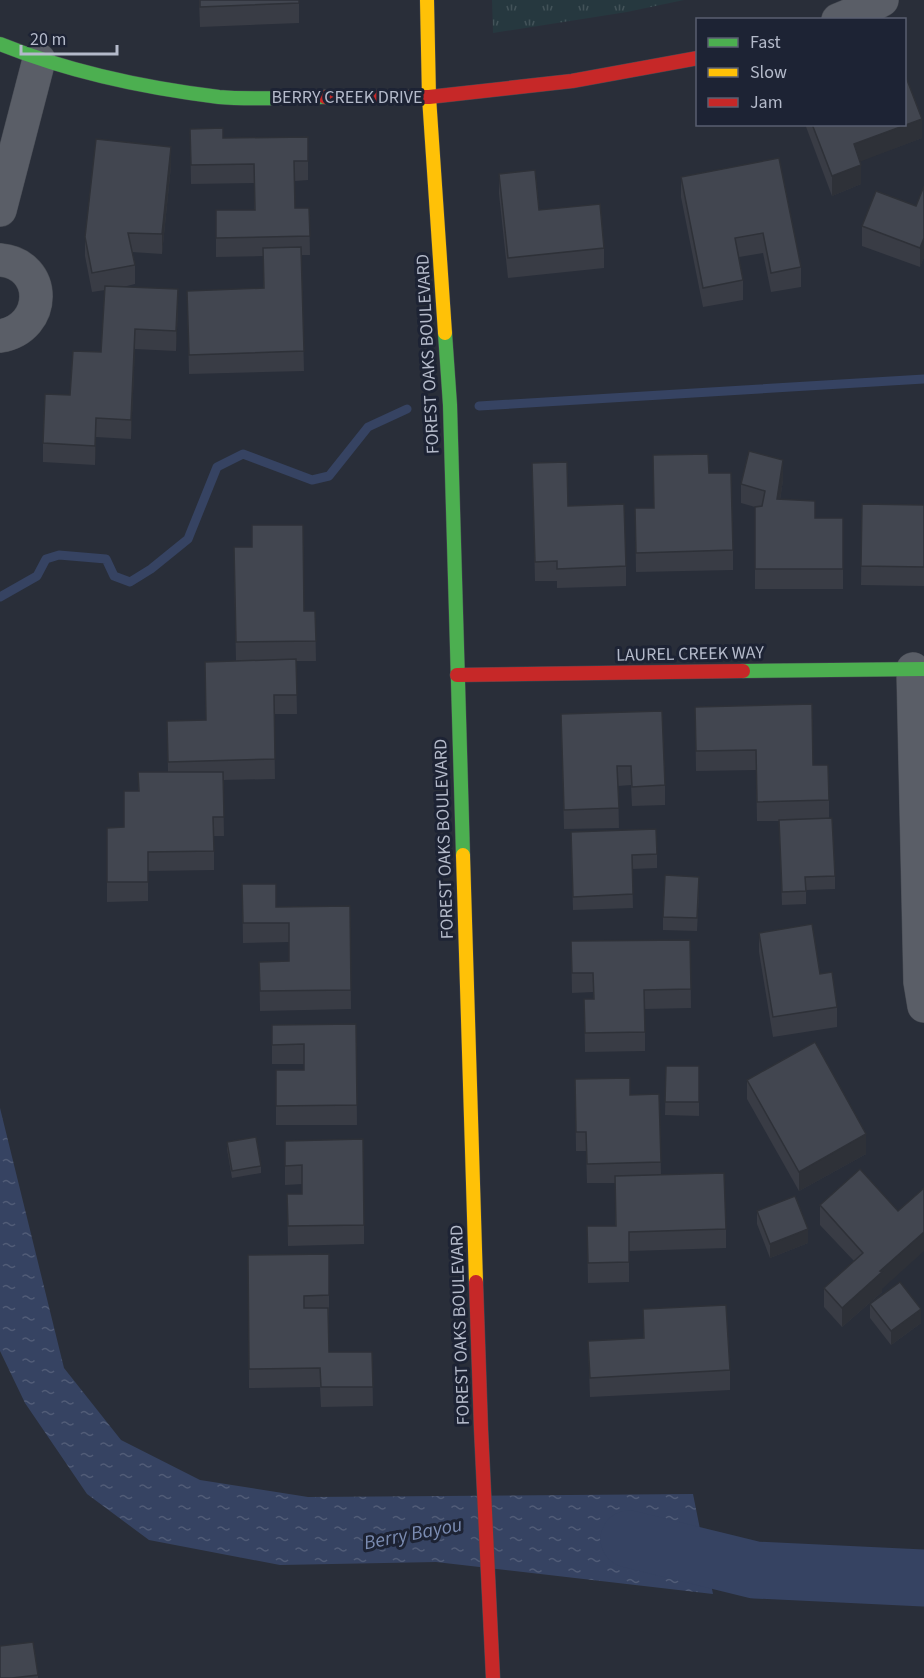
<svg xmlns="http://www.w3.org/2000/svg" width="924" height="1678" viewBox="0 0 924 1678" font-family="'Source Sans 3',sans-serif">
<style>
.park{fill:url(#park-tufts)}
.water{fill:url(#water-ripples)}
.lines{fill:none;stroke-linecap:round;stroke-linejoin:round}
.stream{stroke:#364362;stroke-width:9}
.river{stroke:#364362;stroke-width:57}
.street-casing{stroke:#464a52;stroke-width:34}
.fast-casing{stroke:#464a52;stroke-width:15}
.slow-casing{stroke:#464a52;stroke-width:15}
.jam-casing{stroke:#464a52;stroke-width:15}
.street{stroke:#5a5e67;stroke-width:33}
.fast{stroke:#4caf50;stroke-width:14}
.slow{stroke:#ffc107;stroke-width:14}
.jam{stroke:#c62828;stroke-width:14}
.wall{fill:#393c45}
.shaded-wall{fill:#2e3138}
.building{fill:#424650;stroke:#2e3138;stroke-width:1.5}
.labels{text-anchor:middle;dominant-baseline:central;stroke-width:6;stroke-linejoin:round;paint-order:stroke}
.street-label{font-size:18px;fill:#b4baca;stroke:#1d2334}
.water-label{font-size:20px;font-style:italic;fill:#7b8cb2;stroke:#1d2334}
</style>
<defs>
<pattern id="park-tufts" width="24" height="20" patternUnits="userSpaceOnUse" patternTransform="scale(1.5)"><rect width="24" height="20" fill="#26383f"/><path d="M3 7l-1-3M5 7V3M7 7l1-3M15 17l-1-3M17 17v-4M19 17l1-3" fill="none" stroke="#435359"/></pattern>
<pattern id="water-ripples" width="26" height="14" patternUnits="userSpaceOnUse" patternTransform="scale(1.5)"><rect width="26" height="14" fill="#364362"/><path d="M2 4q2-2 4 0t4 0M15 11q2-2 4 0t4 0" fill="none" stroke="#515c77"/></pattern>
</defs>
<rect width="100%" height="100%" fill="#292e39"/>
<path class="park" d="M492,0H684L627,12L493,33Z"/>
<path class="water" d="M0,1108L64,1368L121,1440L200,1480L308,1497L693,1494L713,1594L436,1562L280,1565L149,1540L87,1494L25,1403L0,1351Z"/>
<g class="lines">
<g class="stream">
<path d="M479,406L924,379"/>
<path d="M0,597L37,576L46,559L59,555L106,559L114,576L130,582L151,569L188,539L217,467L243,454L312,480L329,476L368,427L407,409"/>
</g>
<path class="river" d="M629,1539L755,1570L924,1578"/>
<g class="street-casing">
<g id="street">
<path d="M838,20L869,7L882,0"/>
<path d="M0,210L39,60"/>
<path d="M0,260C48,264 48,328 0,336"/>
<path d="M913,669L920,982L924,1006"/>
</g>
</g>
<g class="fast-casing">
<g id="fast">
<path d="M0,44C69,72 145,88 219,97C251,100 292,97 325,97"/>
<path d="M445,333L450,405L463,855"/>
<path d="M743,671L924,669"/>
</g>
</g>
<g class="slow-casing">
<g id="slow">
<path d="M427,0L429,97L445,333"/>
<path d="M463,855L476,1282"/>
</g>
</g>
<g class="jam-casing">
<g id="jam">
<path d="M325,97H429L572,81L698,58"/>
<path d="M457,675L743,671"/>
<path d="M476,1282L481,1429L493,1678"/>
</g>
</g>
<use href="#street" class="street"/>
<use href="#fast" class="fast"/>
<use href="#slow" class="slow"/>
<use href="#jam" class="jam"/>
</g>
<g class="wall">
<path d="M199,0H299V23L200,27Z"/>
<path d="M805,124H904L922,138L860,161L861,184L832,196Z"/>
<path d="M190,129L223,138L308,137V180L295,181V208H309L310,255H301L304,371L189,374L187,291L263,288V256L216,257V210H254V183L191,184Z"/>
<path d="M779,158L801,267V287L771,292L763,253L739,257L743,280V300L703,307L681,197V177Z"/>
<path d="M171,166L162,254L132,252L135,265V284L123,287L178,309L176,351L135,349L131,439L96,437L95,465L43,462V443L70,395L101,352L105,290L92,292L85,256V237Z"/>
<path d="M499,174L539,210L604,248V268L508,278L499,194Z"/>
<path d="M924,186V257L920,267L862,246V226L916,206Z"/>
<path d="M653,455L709,473L733,550V570L636,572L635,508H654Z"/>
<path d="M532,463L568,506L626,566V586L557,588V581H535Z"/>
<path d="M783,480L780,500L815,518H843V589H755V507L741,503V484Z"/>
<path d="M862,504L924,505V586L861,585Z"/>
<path d="M234,566L304,611H315L316,661H296L297,714H274L275,779L223,780L224,836H214V870L148,871V901L107,902V828L124,827L138,791V772H168L167,721L206,720L205,662L236,661Z"/>
<path d="M695,707L813,765L829,800V818L835,876V889L806,890V904L782,905L779,821H757L756,770L696,771Z"/>
<path d="M561,714L665,785V805L632,806L631,785L618,786L619,828L564,829Z"/>
<path d="M571,846L657,854V868L632,869L633,908L573,910Z"/>
<path d="M242,884L276,907L350,906L351,1009L260,1011L259,962L289,961V942L243,943Z"/>
<path d="M699,890L697,931L663,930V917Z"/>
<path d="M759,933L820,974L837,1007V1027L773,1037L759,952Z"/>
<path d="M690,940L691,1008L645,1009V1051L585,1052L584,999H593V992L572,993L571,941Z"/>
<path d="M356,1024L357,1125H276V1070H304V1064H272V1025Z"/>
<path d="M666,1066H699V1116L665,1115Z"/>
<path d="M575,1079L630,1095L659,1094L661,1175L726,1229V1248L629,1251V1282L588,1283L587,1226H615V1183H587L586,1151H576Z"/>
<path d="M747,1080L866,1154L799,1191L747,1099Z"/>
<path d="M285,1141L364,1225V1244L288,1246L287,1194H302V1184L285,1185Z"/>
<path d="M227,1142L261,1166V1173L232,1178L227,1149Z"/>
<path d="M860,1169L882,1292L842,1327L824,1307V1288L854,1261L820,1225V1205Z"/>
<path d="M757,1211L808,1243L770,1258L757,1224Z"/>
<path d="M329,1254V1352H372L373,1406L321,1407L320,1387L249,1388L248,1255Z"/>
<path d="M870,1304L921,1323L891,1345L870,1318Z"/>
<path d="M643,1309L730,1370V1390L590,1397L588,1341L643,1338Z"/>
<path d="M38,1675V1678H0Z"/>
</g>
<g class="shaded-wall">
<path d="M922,119V138L854,164V144Z"/>
<path d="M171,147V166L162,254V234Z"/>
<path d="M861,165V184L832,196V176Z"/>
<path d="M924,238V257L920,267V248Z"/>
<path d="M178,289V309L176,351V331Z"/>
<path d="M135,329V349L131,439V420Z"/>
<path d="M96,418V437L95,465V446Z"/>
<path d="M783,460V480L777,519V499Z"/>
<path d="M866,1134V1154L799,1191V1172Z"/>
<path d="M808,1229V1243L770,1258V1244Z"/>
<path d="M924,1232V1251L882,1289V1292L842,1327V1308L880,1271Z"/>
<path d="M921,1309V1323L891,1345V1331Z"/>
</g>
<g class="building">
<path d="M200,0H299V3L200,7Z"/>
<path d="M904,72L922,119L854,144L861,165L832,176L812,124H904Z"/>
<path d="M223,128V138L308,137V161H294L295,208H309L310,236L216,238V210H255L254,164L191,165L190,129Z"/>
<path d="M96,139L171,147L162,234L128,233L135,265L92,273L85,237Z"/>
<path d="M779,158L801,267L771,273L763,233L735,238L743,280L703,288L681,177Z"/>
<path d="M535,170L539,210L600,204L604,248L508,258L499,174Z"/>
<path d="M924,186V238L920,248L862,226L876,191L916,206Z"/>
<path d="M301,247L304,351L189,355L187,291L264,288L263,248Z"/>
<path d="M105,286L178,289L176,331L135,329L131,420L96,418L95,446L43,443L45,394L70,395L73,351L101,352Z"/>
<path d="M749,451L783,460L777,499L815,501V518H843V569H755V507L762,506L765,491L741,484Z"/>
<path d="M708,454L709,473H731L733,550L636,553L635,508H654L653,455Z"/>
<path d="M567,462L568,506L624,504L626,566L557,569V561L535,562L532,463Z"/>
<path d="M862,504L924,505V567L861,566Z"/>
<path d="M252,525H303L304,611H315L316,641L236,642L234,547H252Z"/>
<path d="M296,659L297,695H274L275,759L168,762L167,721L206,720L205,662Z"/>
<path d="M812,704L813,765H828L829,800L757,802L756,750L696,751L695,707Z"/>
<path d="M662,711L665,785L632,787L631,766H617L619,808L564,810L561,714Z"/>
<path d="M138,772H223L224,817H213L214,851L148,852V882H107V828L124,827V791H139Z"/>
<path d="M832,818L835,876L805,877L806,891L782,892L779,820Z"/>
<path d="M656,829L657,854L632,855L633,894L573,897L571,832Z"/>
<path d="M665,875L699,877L697,918L663,917Z"/>
<path d="M242,884H276V907L350,906L351,990L260,991L259,962L289,961V923H243Z"/>
<path d="M812,924L820,974L832,972L837,1007L773,1017L759,933Z"/>
<path d="M690,940L691,989L644,990L645,1032L585,1033L584,999H594L593,973H572L571,941Z"/>
<path d="M356,1024L357,1105L276,1106V1070H304V1044L272,1045V1025Z"/>
<path d="M815,1042L866,1134L799,1172L747,1080Z"/>
<path d="M666,1066H699V1102H665Z"/>
<path d="M630,1078V1095L659,1094L661,1162L587,1164L586,1132H576L575,1079Z"/>
<path d="M256,1137L261,1166L232,1171L227,1142Z"/>
<path d="M363,1139L364,1225L288,1226L287,1194H302V1165L285,1166V1141Z"/>
<path d="M860,1169L898,1211L924,1188V1232L880,1271L882,1272L842,1308L824,1288L863,1253L820,1205Z"/>
<path d="M724,1173L726,1229L629,1232V1262L588,1263L587,1226H616L615,1176Z"/>
<path d="M795,1196L808,1229L770,1244L757,1211Z"/>
<path d="M329,1254V1295L304,1296V1308H328L329,1352H372L373,1387H321L320,1368L249,1369L248,1255Z"/>
<path d="M900,1282L921,1309L891,1331L870,1304Z"/>
<path d="M726,1305L730,1370L590,1378L588,1341L644,1338L643,1309Z"/>
<path d="M33,1642L38,1675L12,1678H0V1646Z"/>
</g>
<g class="labels">
<g class="street-label">
<text x="347" y="97">BERRY CREEK DRIVE</text>
<text transform="translate(428 354) rotate(-93)">FOREST OAKS BOULEVARD</text>
<text transform="translate(690 654) rotate(-1)">LAUREL CREEK WAY</text>
<text transform="translate(444 839) rotate(-92)">FOREST OAKS BOULEVARD</text>
<text transform="translate(460 1325) rotate(-92)">FOREST OAKS BOULEVARD</text>
</g>
<g class="water-label">
<text transform="translate(413 1534) rotate(-11)">Berry Bayou</text>
</g>
</g>
<rect x="696" y="18" width="210" height="108" fill="#1d2334" stroke="#595f70" stroke-width="1.5"/>
<rect x="708" y="38" width="30" height="9" fill="#4caf50" stroke="#595f70" stroke-width="1.5"/>
<text x="750" y="48" font-size="18" fill="#b4baca">Fast</text>
<rect x="708" y="68" width="30" height="9" fill="#ffc107" stroke="#595f70" stroke-width="1.5"/>
<text x="750" y="78" font-size="18" fill="#b4baca">Slow</text>
<rect x="708" y="98" width="30" height="9" fill="#c62828" stroke="#595f70" stroke-width="1.5"/>
<text x="750" y="108" font-size="18" fill="#b4baca">Jam</text>
<path d="M21 45v9h96v-9" fill="none" stroke="#b4baca" stroke-width="3"/>
<text x="30" y="45" font-size="18" fill="#b4baca" stroke="#1d2334" stroke-width="4.5" paint-order="stroke">20 m</text>
</svg>
